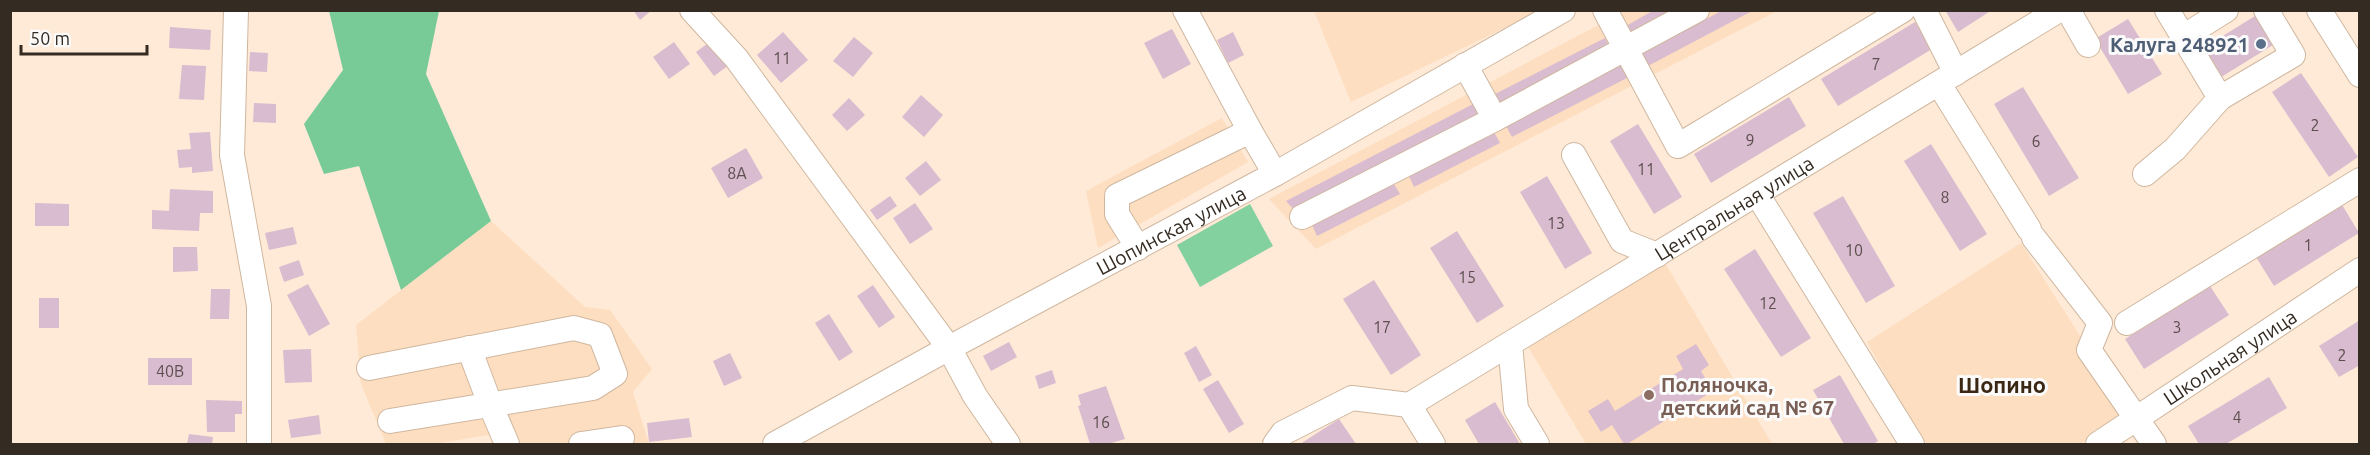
<svg xmlns="http://www.w3.org/2000/svg" width="2370" height="455" viewBox="0 0 2370 455" font-family="Ubuntu,sans-serif">
<style>
.built{fill:#fedec0}
.green{fill:#84d1a0}
.forest{fill:#78cb97}
.building{fill:#d9bcd0}
.lines{fill:none;stroke-linecap:round;stroke-linejoin:round}
.minor-casing{stroke:#cfb79f;stroke-width:26}
.minor{stroke:#fff;stroke-width:24}
.service-dot{fill:#5c6f8a;stroke:#fbfbfb;stroke-width:2}
.education-dot{fill:#8d6e63;stroke:#fbfbfb;stroke-width:2}
.labels{text-anchor:middle;dominant-baseline:central;stroke-width:6;stroke-linejoin:round;paint-order:stroke}
.number-label{font-size:16px;fill:#5d4f4e}
.service-label{font-size:20px;font-weight:bold;fill:#4e5e75;stroke:#fbfbfb;text-anchor:end}
.street-label{font-size:20px;fill:#342b22;stroke:#fbfbfb}
.education-label{font-size:20px;font-weight:bold;fill:#785e54;stroke:#fbfbfb;text-anchor:start}
.quarter-label{font-size:22px;font-weight:bold;fill:#3b2814;stroke:#fbfbfb}
</style>
<rect width="100%" height="100%" fill="#ffead7"/>
<g class="built">
<path d="M1314,11H1540L1351,102Z"/>
<path d="M1625,11H1777L1316,249L1269,199Z"/>
<path d="M1222,118L1248,162L1098,248L1086,191Z"/>
<path d="M491,221L585,307L610,310L652,369L633,392L649,444H498L488,435L434,444H386L361,384L356,325Z"/>
<path d="M2021,243L2129,413L2080,444H1927L1896,395L1867,342Z"/>
<path d="M1665,263L1772,444H1586L1527,345Z"/>
</g>
<path class="green" d="M1250,204L1273,246L1200,287L1177,245Z"/>
<path class="forest" d="M329,11H439L426,74L491,221L401,290L359,166L324,174L304,124L343,70Z"/>
<g class="building">
<path d="M633,10H652L640,20Z"/>
<path d="M1654,10H1685L1633,39L1626,26Z"/>
<path d="M1723,10H1754L1646,67L1640,54Z"/>
<path d="M1945,10H1992L1958,32Z"/>
<path d="M2255,16L2273,45L2218,79L2200,50Z"/>
<path d="M2128,19L2162,74L2128,94L2095,39Z"/>
<path d="M1915,22L1932,49L1838,106L1821,79Z"/>
<path d="M170,27L211,30L210,50L169,48Z"/>
<path d="M1172,29L1191,64L1163,79L1144,43Z"/>
<path d="M783,32L808,60L781,83L757,55Z"/>
<path d="M1233,32L1244,55L1228,63L1217,40Z"/>
<path d="M854,37L873,53L853,77L833,61Z"/>
<path d="M1605,38L1611,50L1501,106L1495,94Z"/>
<path d="M711,41L729,65L714,76L696,52Z"/>
<path d="M674,42L690,64L669,79L653,57Z"/>
<path d="M250,52L268,53L267,72L249,71Z"/>
<path d="M1624,62L1631,76L1512,137L1505,124Z"/>
<path d="M182,65L206,66L204,100L179,99Z"/>
<path d="M2301,73L2358,157L2329,177L2272,92Z"/>
<path d="M2023,87L2079,178L2049,196L1994,104Z"/>
<path d="M921,95L943,115L924,137L902,117Z"/>
<path d="M1789,97L1806,126L1711,183L1694,154Z"/>
<path d="M849,98L865,115L847,131L832,115Z"/>
<path d="M254,103L276,104V123L253,122Z"/>
<path d="M1475,103L1483,116L1296,212L1286,201Z"/>
<path d="M1638,124L1682,197L1654,214L1610,141Z"/>
<path d="M210,132L213,171L192,173V167L179,168L177,150L191,149L189,133Z"/>
<path d="M1494,132L1500,143L1414,187L1409,176Z"/>
<path d="M1931,144L1987,234L1960,251L1904,161Z"/>
<path d="M746,148L763,178L728,198L711,168Z"/>
<path d="M926,161L941,180L920,196L905,178Z"/>
<path d="M1547,176L1592,253L1565,269L1520,192Z"/>
<path d="M1394,184L1400,194L1317,236L1312,225Z"/>
<path d="M170,189L213,191V213H200L199,231L152,229V210L169,211Z"/>
<path d="M890,196L897,206L877,220L870,210Z"/>
<path d="M1843,196L1895,286L1866,303L1813,213Z"/>
<path d="M35,203L69,204V226H35Z"/>
<path d="M915,203L933,229L910,244L893,218Z"/>
<path d="M2341,203L2359,233L2274,286L2256,257Z"/>
<path d="M293,227L297,244L269,250L265,233Z"/>
<path d="M1457,231L1504,306L1477,323L1430,248Z"/>
<path d="M173,247H197L198,271L173,272Z"/>
<path d="M1755,249L1811,338L1781,357L1724,269Z"/>
<path d="M299,260L304,275L284,282L279,267Z"/>
<path d="M1374,280L1421,355L1391,375L1343,299Z"/>
<path d="M308,284L330,324L309,336L287,295Z"/>
<path d="M873,285L895,317L879,328L857,296Z"/>
<path d="M2210,286L2229,315L2144,369L2125,339Z"/>
<path d="M211,289H230L229,319H210Z"/>
<rect x="39" y="298" width="20" height="30"/>
<path d="M829,314L853,352L839,361L815,323Z"/>
<path d="M2360,320V365L2339,377L2319,346Z"/>
<path d="M1009,342L1017,357L991,371L983,356Z"/>
<path d="M1696,344L1709,365L1701,371L1713,391L1627,444H1624L1612,425L1601,432L1588,411L1608,399L1615,411L1683,369L1676,356Z"/>
<path d="M1196,346L1212,375L1199,382L1184,353Z"/>
<path d="M311,349L312,382L285,383L283,350Z"/>
<path d="M730,353L742,378L724,386L713,361Z"/>
<rect x="148" y="358" width="44" height="27"/>
<path d="M1052,370L1056,383L1039,389L1035,376Z"/>
<path d="M1840,375L1878,441L1873,444H1844L1813,390Z"/>
<path d="M2269,377L2287,408L2226,444H2199L2188,426Z"/>
<path d="M1218,380L1244,424L1229,433L1203,389Z"/>
<path d="M1106,386L1125,439L1108,444H1090L1078,406L1081,405L1078,395Z"/>
<path d="M206,400L242,401V414H235V432H207Z"/>
<path d="M1495,402L1520,444H1479L1465,420Z"/>
<path d="M319,415L321,434L291,438L288,420Z"/>
<path d="M689,418L692,437L649,442L647,423Z"/>
<path d="M1339,419L1356,444H1300Z"/>
<path d="M189,434L213,437L212,444H187Z"/>
</g>
<g class="lines">
<g class="minor-casing">
<g id="minor">
<path d="M236,10L232,155L259,306V444"/>
<path d="M692,10L736,58L949,348L975,396L1008,444"/>
<path d="M1185,10L1250,131L1275,174"/>
<path d="M1605,10L1678,146L1903,10"/>
<path d="M1924,10L1956,73"/>
<path d="M2068,10L2088,45"/>
<path d="M2167,10L2220,98L2293,55L2266,10"/>
<path d="M2319,10L2360,75"/>
<path d="M2183,37L2226,10"/>
<path d="M1465,65L1495,119"/>
<path d="M1939,84L2029,229"/>
<path d="M1574,155L1622,241L1657,255"/>
<path d="M2145,174L2175,149L2220,98"/>
<path d="M1757,194L1912,444"/>
<path d="M1302,217L1495,119L1697,10"/>
<path d="M2034,238L2100,323L2089,350L2154,444"/>
<path d="M1138,248L1117,214V196L1250,131"/>
<path d="M2127,323L2360,180"/>
<path d="M1510,344L1516,409L1537,444"/>
<path d="M469,348L490,404L507,444"/>
<path d="M369,368L574,328L600,335L615,374L593,388L390,421"/>
<path id="s1" d="M1409,405L2059,10"/>
<path d="M1409,405L1433,444"/>
<path d="M581,444L622,438"/>
<path id="s2" d="M775,444L949,348L1275,174L1563,10"/>
<path d="M1275,444L1283,433L1352,398L1409,405"/>
<path id="s3" d="M2098,444L2360,270"/>
</g>
</g>
<use href="#minor" class="minor"/>
</g>
<circle class="service-dot" cx="2261" cy="44" r="6"/>
<circle class="education-dot" cx="1649" cy="395" r="6"/>
<g class="labels">
<g class="number-label">
<text x="782" y="58">11</text>
<text x="1876" y="64">7</text>
<text x="2315" y="125">2</text>
<text x="1750" y="140">9</text>
<text x="2036" y="141">6</text>
<text x="1646" y="169">11</text>
<text x="737" y="173">8А</text>
<text x="1945" y="197">8</text>
<text x="1556" y="223">13</text>
<text x="2308" y="245">1</text>
<text x="1854" y="250">10</text>
<text x="1467" y="277">15</text>
<text x="1768" y="303">12</text>
<text x="1382" y="327">17</text>
<text x="2177" y="327">3</text>
<text x="2342" y="355">2</text>
<text x="170" y="371">40В</text>
<text x="2237" y="417">4</text>
<text x="1101" y="422">16</text>
</g>
<g class="service-label">
<text x="2249" y="44">Калуга 248921</text>
</g>
<g class="street-label">
<text stroke="none"><textPath href="#s1" startOffset="380">Центральная улица</textPath></text>
<text stroke="none"><textPath href="#s2" startOffset="450">Шопинская улица</textPath></text>
<text stroke="none"><textPath href="#s3" startOffset="158">Школьная улица</textPath></text>
</g>
<g class="education-label">
<text x="1661" y="384">Поляночка,<tspan x="1661" dy="23">детский сад № 67</tspan></text>
</g>
<g class="quarter-label">
<text x="2002" y="384">Шопино</text>
</g>
</g>
<rect width="2370" height="455" fill="none" stroke="#342b22" stroke-width="24"/>
<path d="M21 45v9h126v-9" fill="none" stroke="#342b22" stroke-width="3"/>
<text x="30" y="45" font-size="18" fill="#342b22" stroke="#fbfbfb" stroke-width="4.5" paint-order="stroke">50 m</text>
</svg>
